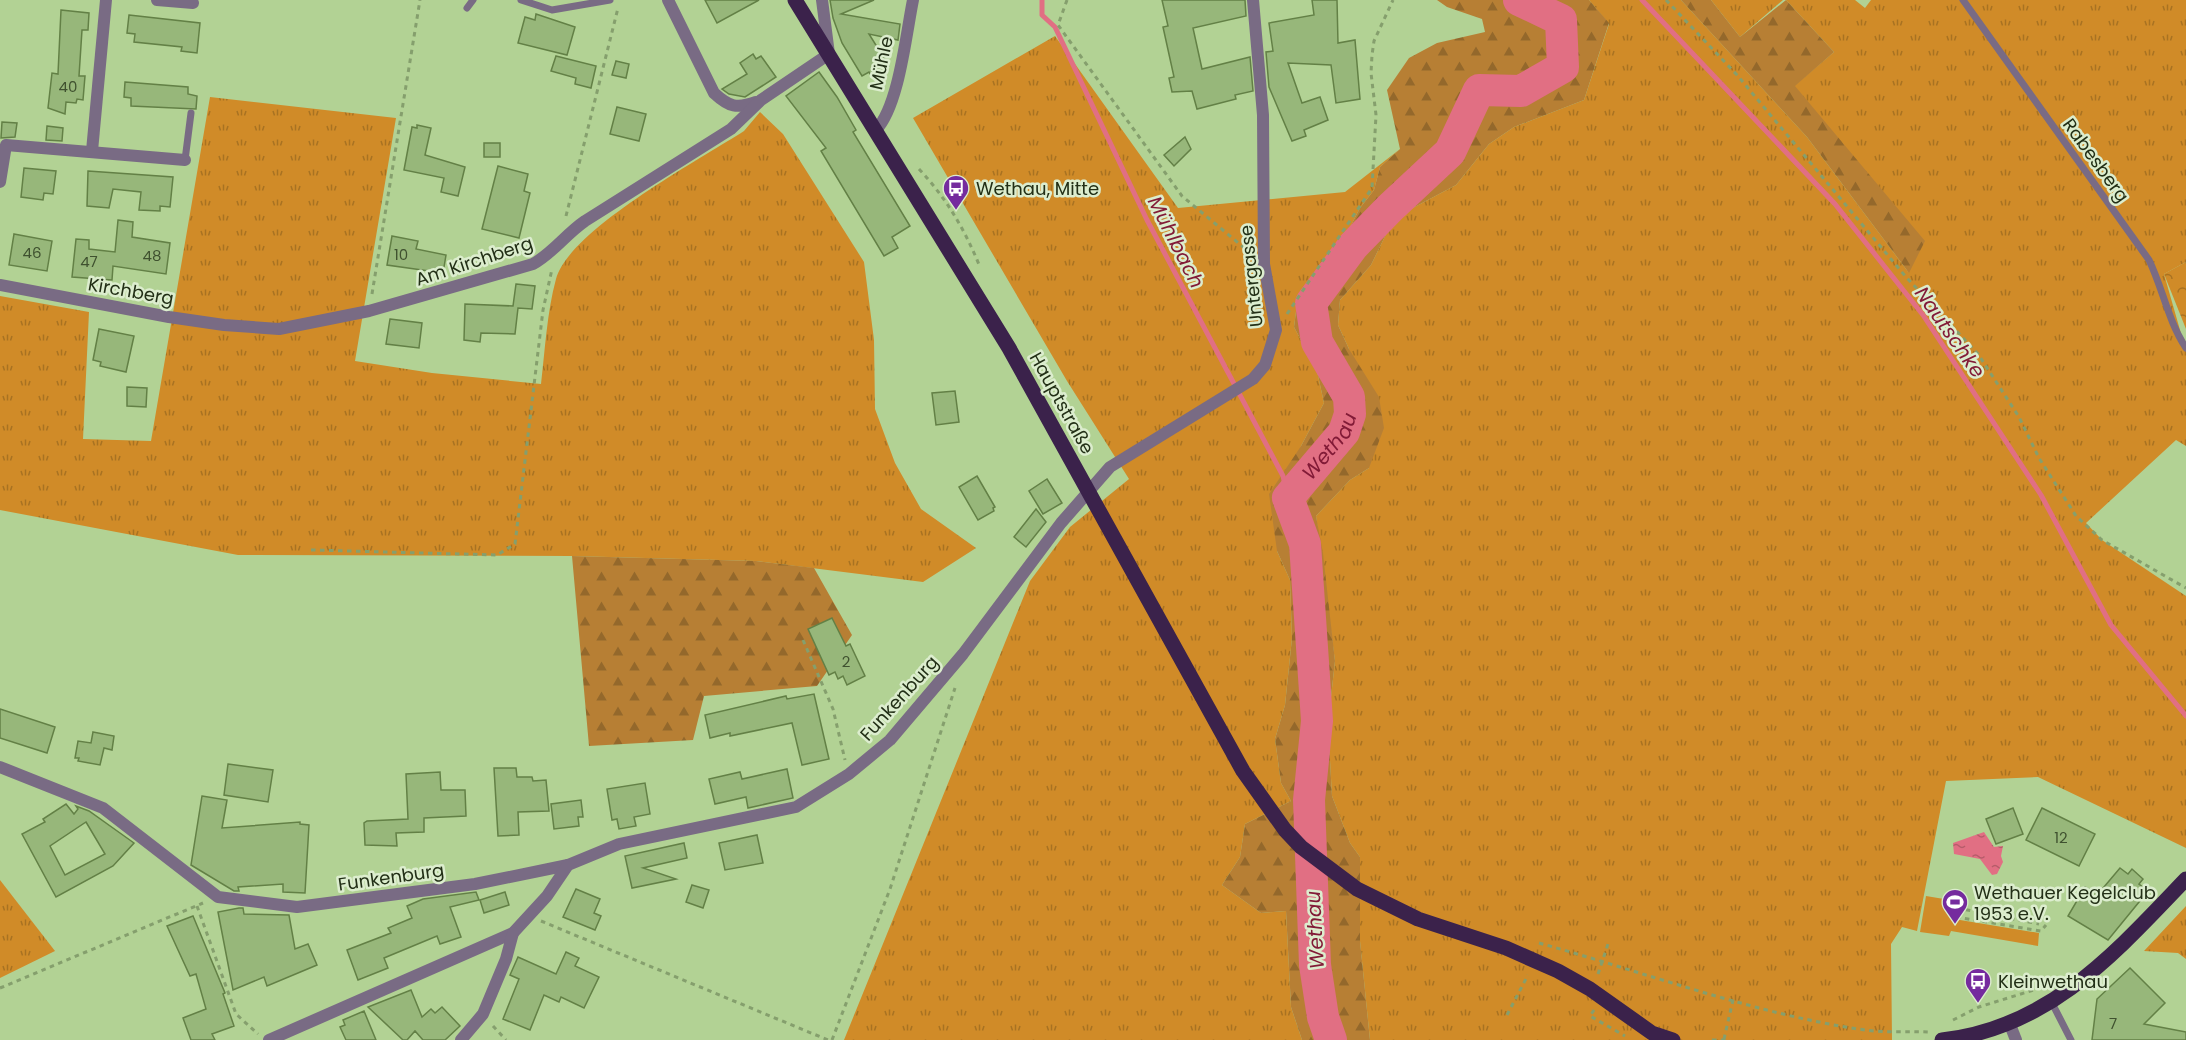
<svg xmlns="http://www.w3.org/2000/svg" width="2186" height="1040" viewBox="0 0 2186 1040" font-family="Poppins,sans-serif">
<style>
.grass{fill:url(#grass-tufts)}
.forest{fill:url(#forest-firs)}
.park{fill:url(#park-crowns)}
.pitch{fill:#d08b28}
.water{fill:url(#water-ripples)}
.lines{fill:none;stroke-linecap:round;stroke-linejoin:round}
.stream{stroke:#e16f83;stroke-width:5}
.river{stroke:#e16f83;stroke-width:32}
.building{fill:#97b77a;stroke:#638046;stroke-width:1.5;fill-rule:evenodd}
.path{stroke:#859f6d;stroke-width:3;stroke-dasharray:4.5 4.5;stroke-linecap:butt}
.lane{stroke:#796b84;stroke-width:7}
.street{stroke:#796b84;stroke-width:12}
.primary{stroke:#3b224b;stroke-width:15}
.labels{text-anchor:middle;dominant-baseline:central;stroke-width:5;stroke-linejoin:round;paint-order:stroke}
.number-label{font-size:15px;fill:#3f512f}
.street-label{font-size:18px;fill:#222f16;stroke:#dcedce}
.poi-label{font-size:18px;fill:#222f16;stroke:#dcedce;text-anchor:start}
.water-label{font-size:20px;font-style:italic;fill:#821b37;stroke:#dcedce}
</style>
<defs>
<pattern id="grass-tufts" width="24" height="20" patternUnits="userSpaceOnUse" patternTransform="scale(1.5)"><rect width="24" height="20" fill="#d08b28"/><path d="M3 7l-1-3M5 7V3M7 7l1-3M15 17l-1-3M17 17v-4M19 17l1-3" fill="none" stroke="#a87221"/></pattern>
<pattern id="forest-firs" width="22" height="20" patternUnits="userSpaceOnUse" patternTransform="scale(1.5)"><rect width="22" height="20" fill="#b77f34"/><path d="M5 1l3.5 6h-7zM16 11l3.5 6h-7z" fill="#94682b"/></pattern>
<pattern id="park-crowns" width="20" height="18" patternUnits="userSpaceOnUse" patternTransform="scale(1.5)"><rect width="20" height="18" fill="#d08b28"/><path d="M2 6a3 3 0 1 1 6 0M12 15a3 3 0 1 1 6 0" fill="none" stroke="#a87221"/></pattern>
<pattern id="water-ripples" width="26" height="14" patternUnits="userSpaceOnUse" patternTransform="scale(1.5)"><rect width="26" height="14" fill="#e16f83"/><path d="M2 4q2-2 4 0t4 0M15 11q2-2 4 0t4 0" fill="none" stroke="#b65c6a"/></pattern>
</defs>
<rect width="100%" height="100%" fill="#b2d294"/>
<g class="grass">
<path d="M1589,0H1681L1807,137L1909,273L1815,111L1794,86L1834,52L1786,0H1855L1865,8L1871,0H2186V262L2164,274L2186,351V446L2176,440L2086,523L2102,540L2186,596V848L2038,777L1946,781L1917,931L1902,927L1891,944L1892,1040H1370L1360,941V857L1350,843L1332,796L1328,724L1335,661L1316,516L1350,480L1369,468L1349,349L1338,325L1340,300L1371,265L1394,218L1456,185L1489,144L1514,127L1584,100L1609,24Z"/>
<path d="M1711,0H1783L1740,37Z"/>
<path d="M1055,36L1178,208L1345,192L1400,149L1380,167L1374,190L1360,208L1346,235L1323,260L1298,296L1294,327L1317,371L1324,403L1301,446L1277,551L1290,580L1292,638L1285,705L1275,739L1281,783L1291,801L1245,824L1240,857L1222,885L1261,913L1286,911L1291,1007L1302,1040H844L1030,581L1070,527L1129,479L1067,381L913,118Z"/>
<path d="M210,97L396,118L355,361L432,373L541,384C545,350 547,312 556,279C569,230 699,160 744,131L760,112L783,134L864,262L874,340L875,409L895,463L921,509L976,548L923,582L756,561L572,556L238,555L0,510V296L89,312L83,439L151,441Z"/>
<path d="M0,880L55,951L0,978Z"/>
<path d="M2186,906V959L2178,953L2144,951Z"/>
</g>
<g class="forest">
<path d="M1437,0H1589L1609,23L1584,100L1514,127L1489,144L1456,185L1394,218L1371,265L1340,300L1338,325L1349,349L1379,397L1384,428L1369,468L1350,480L1316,516L1323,553L1335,661L1328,724L1332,796L1350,843L1360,857V941L1370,1040H1302L1291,1007L1286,911L1261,913L1222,885L1240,857L1245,824L1291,801L1281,783L1275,739L1285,705L1292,638L1290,580L1277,551L1269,494L1301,446L1324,403L1317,371L1294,327L1298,296L1323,260L1346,235L1360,208L1374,190L1380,167L1400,149L1387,90L1409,58L1437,43L1485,32L1482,19L1447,7Z"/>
<path d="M1681,0H1711L1740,37L1786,0L1834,52L1795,86L1925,241L1909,273L1807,137Z"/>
<path d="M572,556L756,561L814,568L852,635L817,686L704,696L693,740L589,746Z"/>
</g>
<path class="park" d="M2186,262V329L2164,274Z"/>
<path class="pitch" d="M1926,896L1950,900L1948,911L1955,912L1954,919L2039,933L2038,946L1951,931L1949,936L1920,932Z"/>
<path class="water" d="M1984,832L1994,847L2003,846L2001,856L2003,862L1997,874L1992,875L1980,859L1954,854L1953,843Z"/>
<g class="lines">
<g class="stream">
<path d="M1042,0V15L1055,27L1147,220L1283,476L1288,498"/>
<path d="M1642,0L1835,204L1923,315L2041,495L2111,625L2186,716"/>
</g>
<path class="river" id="s1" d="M1331,1040L1323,1017L1315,965L1309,800L1317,721L1305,544L1288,498L1344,432L1350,414L1349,397L1317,342L1311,303L1353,246L1390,208L1450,152L1479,90L1521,91L1563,67L1561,20L1519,0"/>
</g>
<g class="building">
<path d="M705,0H759L717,23Z"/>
<path d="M830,0H874L841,14L900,24L898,40L869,34L889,66L872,77L869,72L862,76L842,43L833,18Z"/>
<path d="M1162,0H1245L1246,16L1193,28L1202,69L1250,57L1253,91L1235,95L1236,99L1197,109L1192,91L1172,92L1169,78L1174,77L1163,27L1168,26Z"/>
<path d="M1312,0H1337L1338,43L1355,40L1360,99L1336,103L1331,65L1288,63L1302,103L1320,97L1328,120L1304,130L1306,136L1292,141L1269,87L1266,52L1273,51L1269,23L1314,15Z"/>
<path d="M61,10L89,13L88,30H82L79,76H85L83,100L77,99L76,103L66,102L65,114L48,108L52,73L58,74Z"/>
<path d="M536,14L575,27L567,55L518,43L525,17L535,20Z"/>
<path d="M129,15L200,23L197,53L181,51L182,47L134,42L135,34L127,33Z"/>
<path d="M753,54L756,59L761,56L776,77L745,97L729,94L722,89L747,74L740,63Z"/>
<path d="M556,56L596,66L591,88L575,84L576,78L551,71Z"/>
<path d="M616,61L629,64L626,78L612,75Z"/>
<path d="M819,72L837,97L856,130L853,132L910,226L892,237L898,248L884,256L821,151L826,148L786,96Z"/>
<path d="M125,82L188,87V94L197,96L196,109L131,106V98L124,97Z"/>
<path d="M617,107L646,114L639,141L610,134Z"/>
<path d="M2,122L17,123L15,137L1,138Z"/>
<path d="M417,125L431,128L425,155L465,167L458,196L441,192L444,178L404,170L412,127L417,128Z"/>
<path d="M47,126L63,128L62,141L46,140Z"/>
<path d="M1185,137L1191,149L1174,166L1164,155Z"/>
<rect x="484" y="143" width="16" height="14"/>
<path d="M498,166L528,174L524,191L530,193L519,238L482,229Z"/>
<path d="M24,168L56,171L53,194L44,193L43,200L21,197Z"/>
<path d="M88,171L173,177L170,207L160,206V211L139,210L141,192L113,189L109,208L87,206Z"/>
<path d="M118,220L133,222L132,237L170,243L166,274L113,266L112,280L72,277L76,239L89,240V249L115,252Z"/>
<path d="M14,234L52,241L47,271L9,265Z"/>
<path d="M392,236L418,241L416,249L446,255L443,273L387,265Z"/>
<path d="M516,284L535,286L532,309L518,308L515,334L481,333L480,342L464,340L465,304L513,306Z"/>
<path d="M390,319L422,323L419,348L386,344Z"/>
<path d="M99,329L134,336L126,372L100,366L101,362L93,360Z"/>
<path d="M127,387L147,388L146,407L127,406Z"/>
<path d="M955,391L959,422L936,425L932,393Z"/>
<path d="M977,476L995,507L993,508L994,511L978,520L959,487Z"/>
<path d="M1047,479L1062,503L1043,514L1029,491Z"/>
<path d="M1036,509L1046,522L1026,547L1014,537Z"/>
<path d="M832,618L846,646L850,644L865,676L847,685L843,676L838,679L835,672L829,675L808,629Z"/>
<path d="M814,694L829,759L802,765L792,723L730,736V733L710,738L705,715L786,696L787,699Z"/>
<path d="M0,709L55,727L47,753L0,738Z"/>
<path d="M93,732L114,736L112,750L104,748L100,765L78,761L79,758H75L78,741L91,743Z"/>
<path d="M228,764L273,770L268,802L224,795Z"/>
<path d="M494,768H516L517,777H532L533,781L546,780L549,811L518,812L519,835L498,836Z"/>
<path d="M787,769L793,798L748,808L746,797L715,804L709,779L740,772L742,779Z"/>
<path d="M440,772L441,790H465L466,816L424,818V832L396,833L397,846L365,845L364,823L367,821L408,819L406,774Z"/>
<path d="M645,783L650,814L634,817L636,826L619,829L617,819L612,820L607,789Z"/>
<path d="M202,796L227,800L222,828L300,822V824L309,825L305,893L283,892V884L238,887L239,891H234L191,865Z"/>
<path d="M581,800L583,817H578L579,826L554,829L551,804Z"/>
<path d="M66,804L74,814L78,809L76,806L89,811L134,843L113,866L56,897L22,834L45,822L43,819ZM86,822L105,854L65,875L50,846Z"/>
<path d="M2013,808L2023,834L1996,844L1986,819Z"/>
<path d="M2042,808L2095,834L2079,866L2026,840Z"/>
<path d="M757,835L763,863L725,870L719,843Z"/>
<path d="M684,843L687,858L643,868L676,879L632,888L625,856Z"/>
<path d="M2120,868L2128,874L2132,869L2143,879L2139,884L2148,891L2108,940L2068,916L2085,887L2098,894Z"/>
<path d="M692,885L709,890L703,908L686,902Z"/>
<path d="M576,889L600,899L594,913L601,916L595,930L563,917Z"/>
<path d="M476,892L479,900L450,907L461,937L440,944L437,936L384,958L388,968L358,980L347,950L391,933L388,928L412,918L407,906L423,899Z"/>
<path d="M505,892L509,905L484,913L480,900Z"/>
<path d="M239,908H243L244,914L289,915L295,949L308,944L317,965L267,986L264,977L233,990L218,912Z"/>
<path d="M193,916L225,993L223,994L234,1026L212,1034L215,1040H191L183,1018L206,1009L196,974L190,976L167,926Z"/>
<path d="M566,952L579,958L575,966L599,977L584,1008L561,997L559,1002L544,995L530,1030L503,1019L519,979L510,975L518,957L556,974Z"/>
<path d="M2130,968L2165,1003L2144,1024L2186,1032V1040H2092L2097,999Z"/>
<path d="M411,990L422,1017L431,1009L435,1013L442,1007L460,1026L445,1040H423L415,1031L407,1040H403L368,1007Z"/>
<path d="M364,1011L376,1040H346L340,1027L345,1025L343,1020Z"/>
</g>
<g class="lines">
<g class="path">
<path d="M1067,0L1058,25L1182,196L1248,251"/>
<path d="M1666,0L1737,75L1906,277L1978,354L2019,417L2039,458L2076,516L2102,540L2186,588"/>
<path d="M919,169C947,199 965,230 980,267"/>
<path d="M566,216L618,8"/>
<path d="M372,294L420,0"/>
<path d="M1287,314L1372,188L1376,115L1371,73L1372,55L1374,41L1393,0"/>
<path d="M311,550L497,555L515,544L543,310L552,269"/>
<path d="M803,640L833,709L845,760"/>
<path d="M197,906L236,1014L258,1034"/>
<path d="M1957,908L2039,924"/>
<path d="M1956,917L2041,931L2046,925"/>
<path d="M541,921L828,1040"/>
<path d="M1539,943C1644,972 1758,1015 1865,1030C1885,1033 1908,1031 1929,1032"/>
<path d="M1598,974L1608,944"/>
<path d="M0,988L203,903"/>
<path d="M1594,1010L1590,1016L1625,1036"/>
<path d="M1507,1015L1528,975"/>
<path d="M1953,1020L1979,1007L2040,988"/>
<path d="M493,1026L506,1040"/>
<path d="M1724,1039L1733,1000"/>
<path d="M832,1040L890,889L955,688"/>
<path d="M1712,1040H1727"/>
</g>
<g class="lane">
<path d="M521,0L552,10L610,0"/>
<path d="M1963,0L2149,260C2163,289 2168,321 2186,348"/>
<path d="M467,8L473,0"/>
<path d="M185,160L191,113"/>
<path d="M2052,1003L2071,1040"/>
</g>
<g class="street">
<path d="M157,0L193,3"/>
<path d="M668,0L714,93C729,107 737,109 756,102"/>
<path d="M876,130C899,106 906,34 913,0"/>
<path d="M92,151L106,0"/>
<path d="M0,182L6,145L185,160"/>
<path d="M0,285L169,317L224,325L279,329L369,311L533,264C553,253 566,234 585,221L731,129L761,100L829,54L822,0"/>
<path d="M0,767L103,808L218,897L297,907L475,884L568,865"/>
<path d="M2009,1022L2016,1040"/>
<path d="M269,1040L513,933L547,896L568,865L619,844L796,807L849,774L890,740L963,654L1061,523L1110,467L1253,379L1265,365L1276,330L1264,264L1263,115L1253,0"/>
<path d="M461,1040L483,1014L506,959L513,933"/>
</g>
<g class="primary">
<path d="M795,0L1009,348L1243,771L1285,830L1301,847L1357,889L1418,919L1506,948L1558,971L1590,989L1652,1033L1673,1040"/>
<path d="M1942,1040C2050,1028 2116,952 2186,879"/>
</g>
</g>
<defs>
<g id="bus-pin" transform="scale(1.35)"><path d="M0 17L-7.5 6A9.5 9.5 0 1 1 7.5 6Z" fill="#752b9e" stroke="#dcedce"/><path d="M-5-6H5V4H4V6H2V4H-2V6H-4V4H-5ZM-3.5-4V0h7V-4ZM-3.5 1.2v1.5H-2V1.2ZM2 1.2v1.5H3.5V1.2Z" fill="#fff"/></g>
<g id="stadium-pin" transform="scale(1.35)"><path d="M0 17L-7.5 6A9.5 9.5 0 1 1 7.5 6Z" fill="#752b9e" stroke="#dcedce"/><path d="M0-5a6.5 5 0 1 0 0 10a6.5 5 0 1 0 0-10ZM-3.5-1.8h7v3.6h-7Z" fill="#fff"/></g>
</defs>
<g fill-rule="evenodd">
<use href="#bus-pin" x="956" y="188"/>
<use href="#stadium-pin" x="1955" y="902"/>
<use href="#bus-pin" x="1978" y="981"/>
</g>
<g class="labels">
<g class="number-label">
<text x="68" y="86">40</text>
<text x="32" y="252">46</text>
<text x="401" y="254">10</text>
<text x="152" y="255">48</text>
<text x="89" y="261">47</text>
<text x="846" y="661">2</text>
<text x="2061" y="837">12</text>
<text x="2113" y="1023">7</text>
</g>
<g class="street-label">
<text transform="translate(881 63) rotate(-78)">Mühle</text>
<text transform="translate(2096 160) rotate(54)">Rabesberg</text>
<text transform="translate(474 261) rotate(-18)">Am Kirchberg</text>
<text transform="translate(1251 276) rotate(-96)">Untergasse</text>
<text transform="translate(131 291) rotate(10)">Kirchberg</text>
<text transform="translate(1062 403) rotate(61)">Hauptstraße</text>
<text transform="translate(899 698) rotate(-48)">Funkenburg</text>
<text transform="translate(391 877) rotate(-8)">Funkenburg</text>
</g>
<g class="poi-label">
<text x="976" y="188">Wethau, Mitte</text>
<text x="1974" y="892">Wethauer Kegelclub<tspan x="1974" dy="21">1953 e.V.</tspan></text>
<text x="1998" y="981">Kleinwethau</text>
</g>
<g class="water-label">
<text transform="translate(1176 242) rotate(63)">Mühlbach</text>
<text transform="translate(1950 332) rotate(55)">Nautschke</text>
<text stroke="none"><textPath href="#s1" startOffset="615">Wethau</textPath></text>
<text transform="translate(1315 930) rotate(-93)">Wethau</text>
</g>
</g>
</svg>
